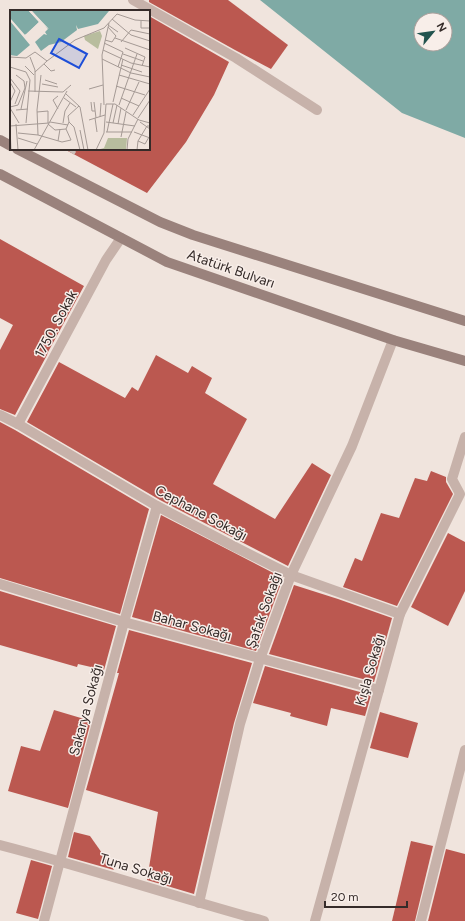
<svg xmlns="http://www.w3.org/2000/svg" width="465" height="921" viewBox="0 0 465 921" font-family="Figtree,sans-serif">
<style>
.water{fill:#7faaa5;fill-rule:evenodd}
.building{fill:#bb5850}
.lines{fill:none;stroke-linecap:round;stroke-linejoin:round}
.street-tunnel{stroke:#cbbfb9;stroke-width:10;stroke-dasharray:10 5;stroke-linecap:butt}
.street{stroke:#c7b2aa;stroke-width:10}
.secondary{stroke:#9a827c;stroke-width:10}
.labels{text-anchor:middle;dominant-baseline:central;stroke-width:3;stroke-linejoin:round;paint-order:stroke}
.street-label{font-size:14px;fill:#352b29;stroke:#f8eee9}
.inset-road{fill:none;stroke:#a59a95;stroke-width:1}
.view{fill:#1d4ed8;fill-opacity:0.15;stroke:#1d4ed8;stroke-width:2}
.inset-edge{fill:none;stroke:#352b29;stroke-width:2}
</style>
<rect width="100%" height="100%" fill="#f0e4dd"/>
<path class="water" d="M260,0H465V138L402,113ZM421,20H445V44H421Z"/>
<g class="building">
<path d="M149,0H228L288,45L271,69L235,50L149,2Z"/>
<path d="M149,16L229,62L214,95L186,142L147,193L64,149H149Z"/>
<path d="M0,239L84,286L48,352L47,355L15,415L0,409V350L13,325L0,318Z"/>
<path d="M156,355L188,373L192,366L212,378L205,393L247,419L213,484L275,519L312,463L331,475L288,566L160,500L27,422L59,362L125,398L132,387L138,391Z"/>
<path d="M0,422L15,430L149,509L120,614L0,578Z"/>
<path d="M431,471L446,477V482L453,494L397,606L343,587L355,558L362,561L381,513L399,518L415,478L427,481Z"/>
<path d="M161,515L283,578L256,651L132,617Z"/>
<path d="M448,533L465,542V591L448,626L411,607Z"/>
<path d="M294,585L338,599L392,618L374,682L269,654Z"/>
<path d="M0,591L116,626L104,670L78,664L77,667L0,645Z"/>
<path d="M129,630L252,663L234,723L194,894L147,880L158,812L86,790L119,673H117Z"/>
<path d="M265,666L371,695L365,716L331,708L327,726L290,716L291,713L253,703Z"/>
<path d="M54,710L91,721L68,808L8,791L21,746L40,751Z"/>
<path d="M380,712L418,723L408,758L370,748Z"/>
<path d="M74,832L90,836L114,870L68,857Z"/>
<path d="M411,841L433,846L415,921H392Z"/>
<path d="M446,849L465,854V921H428Z"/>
<path d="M31,860L52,866L38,919L16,913Z"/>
</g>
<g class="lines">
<path class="street-tunnel" d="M70,152L72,149"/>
<g class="street">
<path d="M133,0L236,58L317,110"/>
<path d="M0,415L18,424L157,506L235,547L291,575L400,614"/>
<path d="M18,424L106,260L121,238"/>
<path d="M0,584L124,622L379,690"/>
<path d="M0,845C89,868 176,897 264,921"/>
<path d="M199,903L240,724L260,659L291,575L352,446L393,340"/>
<path d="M44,921L124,622L157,506"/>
<path d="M315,921L400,614L460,494L452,479L465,437"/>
<path d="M421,921L465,750"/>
</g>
<g class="secondary">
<path d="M0,140L11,146"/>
<path d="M17,149L160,222L193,235L465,321"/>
<path d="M0,174L167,262L393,340L465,361"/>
</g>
</g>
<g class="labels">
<g class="street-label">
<text transform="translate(231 269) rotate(19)">Atatürk Bulvarı</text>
<text transform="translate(56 324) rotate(-62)">1750. Sokak</text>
<text transform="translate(201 513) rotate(28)">Cephane Sokağı</text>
<text transform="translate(264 610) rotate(-70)">Şafak Sokağı</text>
<text transform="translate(192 626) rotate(15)">Bahar Sokağı</text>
<text transform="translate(370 670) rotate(-74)">Kışla Sokağı</text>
<text transform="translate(86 710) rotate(-75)">Sakarya Sokağı</text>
<text transform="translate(136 869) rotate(17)">Tuna Sokağı</text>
</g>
</g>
<g transform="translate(10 10)">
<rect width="140" height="140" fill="#f0e4dd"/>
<path d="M90,21L92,26L88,39L75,30L74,26ZM98,128H117L116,140H87L94,138Z" fill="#b8bd9e"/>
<path d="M0,0H18L29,12L15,25L0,8ZM21,0H98L99,1L88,14L68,19L66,15L67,20L51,32L39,35L31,41L25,32L34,24L37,25L35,22L38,19ZM0,11L20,35L7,46L0,45Z" fill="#7faaa5"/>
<path d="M18,0H21L39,19L30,13L15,28L0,8L14,25L17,24L29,12Z" fill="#f0e4dd"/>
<path class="inset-road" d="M102,9L121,25L140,31M131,11V18H140M98,15L108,22M105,28L140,40M95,30L102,32L106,26L98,17M111,32L121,20L140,24M94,33L113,42L108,57M115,38L135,47L132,56M93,40L121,53L140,57M25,42L37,51L65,30L94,18L107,4L125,10L140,11M113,44L133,51M92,45L99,13M92,45L94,95M0,47L16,48L25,42M20,47L25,60V82M92,49L121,63L140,67M34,54L41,61L45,60M111,55L132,62M15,56L24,65M0,57L16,62L20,70L16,113M25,62L37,51M109,65L140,74M0,68L10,81L5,94M35,70L47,74M0,72L5,81L0,92M32,74L48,77M106,76L135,85M79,79L93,75M18,81L53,82L61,75M56,84L70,97L78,140M48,86L43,90L48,99M54,88L66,97M111,88L129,96M81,92L82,101H85M84,92L86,108M103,92L113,49M109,95L127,44M0,97L8,95L15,78L14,71L6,65M0,98L9,113M11,99L17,71M6,100L18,99M116,100L129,72M27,102L38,101V113M123,105L140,79M90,107L91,93M85,108L87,122M128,108L140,90M79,110L95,105M40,112L58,115M59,112L64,117L70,140M96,112L125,116M130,112L140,119M53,113L55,101L60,93M103,113L107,95M6,114L8,140M108,114L111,98M0,116L39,113M0,117L1,140M56,119L59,112L58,106L69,96M70,120L74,140M96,122H122M97,122L103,94M124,122L140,128M8,123L28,125L52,132L61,130L56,119L45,120L38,114M28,125L27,100L31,65M111,127L116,102M8,128L27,134M48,131L50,119M128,131L135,134L139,127M24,140L57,81M86,140L94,123L96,94H105L129,110L140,113M117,140L118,129L128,109M127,140L128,131L137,116H140"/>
<path class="view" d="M49,29L77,44L69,58L41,43Z"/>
<rect width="140" height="140" class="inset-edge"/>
</g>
<g transform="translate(433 32) rotate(61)"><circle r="19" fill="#f8eee9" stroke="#aaa09c"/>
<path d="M0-3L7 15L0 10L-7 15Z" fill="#22534e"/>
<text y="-6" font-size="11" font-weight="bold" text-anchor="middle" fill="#352b29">N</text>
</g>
<path d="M325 901v6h82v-6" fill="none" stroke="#352b29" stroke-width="2"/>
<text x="331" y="901" font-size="12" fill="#352b29" stroke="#f8eee9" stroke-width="3" paint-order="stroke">20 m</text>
</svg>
